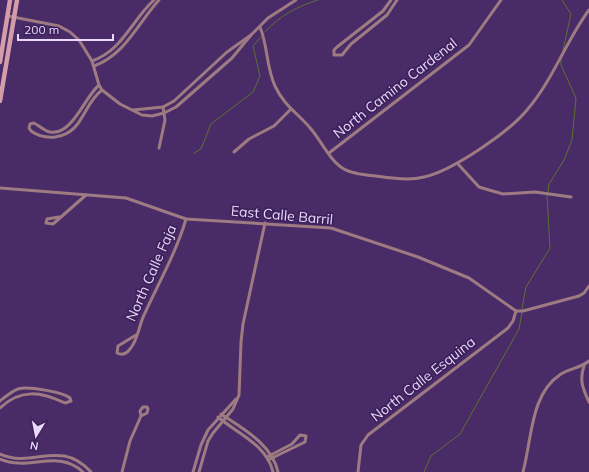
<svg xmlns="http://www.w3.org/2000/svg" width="589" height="472" viewBox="0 0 589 472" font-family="Mulish,sans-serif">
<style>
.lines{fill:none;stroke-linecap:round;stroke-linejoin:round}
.stream{stroke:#5d7131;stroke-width:1}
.street{stroke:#9e7b82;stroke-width:3}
.secondary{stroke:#d59da9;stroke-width:4.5}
.labels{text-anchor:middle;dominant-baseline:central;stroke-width:3.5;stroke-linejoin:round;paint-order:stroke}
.street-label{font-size:14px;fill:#e7d8fc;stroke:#3e215b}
</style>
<rect width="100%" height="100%" fill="#492c67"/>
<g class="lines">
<g class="stream">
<path d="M562,0L571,14L563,50"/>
<path d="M265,32C279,16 298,6 318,0"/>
<path d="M194,153L201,149L211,124L253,92L260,76L253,46L261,37"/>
<path d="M548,192L549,184L564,160L572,140L576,98L561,65V59"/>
<path d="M522,309L526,287L550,248L547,195"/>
<path d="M424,472L431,456L460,434L519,329L522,312"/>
</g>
<g class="street">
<path d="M391,0L383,11L337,47L334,50V55H342L351,44L387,15L397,0"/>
<path d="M8,16L59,26L70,32L79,40L92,61L99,85L102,90L120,104L142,115L152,116L164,113L176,107L232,58L251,35"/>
<path d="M260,27C268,46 266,67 275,86C284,106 299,114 311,129C322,142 330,161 344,169C352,174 366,175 376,176C391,178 409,181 424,177C452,171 509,132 527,110C553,80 566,41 589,10"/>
<path d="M92,61C122,51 132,20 154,0"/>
<path d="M94,66C125,55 138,23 159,0"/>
<path d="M99,85C84,98 72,136 50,132C44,131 40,126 34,123L30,124L29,128L31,131C38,136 46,138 55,137C84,133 82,105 102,90"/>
<path d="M133,110L163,107L174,101L227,52L251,35L268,18L296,0"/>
<path d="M159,148L165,120L163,107"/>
<path d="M234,152L249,139L274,126L290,110"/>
<path d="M329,153L469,45L501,0"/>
<path d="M458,164L479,187L489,190L503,194L535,192L571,197"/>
<path d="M0,188L126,198L186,219L331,228L418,257L469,278L516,311H523L579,296L584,293L589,286"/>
<path d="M59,217L47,219L46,223L53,224L86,195"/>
<path d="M136,335L118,346L117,353C123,356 127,353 130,349C138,340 139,325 144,315C159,282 176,253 186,219"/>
<path d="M584,366C579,380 583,389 589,402"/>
<path d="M0,401C5,397 12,391 18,389C28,386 63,392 70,398L71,401L65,403C41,392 21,388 0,408"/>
<path d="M221,414C243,429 272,444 278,472"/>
<path d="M218,417C238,434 267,445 273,472"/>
<path d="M0,454C34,469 59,438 91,472"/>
<path d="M267,457L292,444L300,435L306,436L305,442L268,460"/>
<path d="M0,459C29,472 57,448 83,472"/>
<path d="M122,472L130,441L141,416L140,411L143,407H147L148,409L147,413L141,416"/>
<path d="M193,472L201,445L208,430L236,399"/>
<path d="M199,472L208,441L213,433L233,409L239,395L241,342L243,324L265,223"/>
<path d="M358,472L361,445L368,435L508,328L513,321L516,311"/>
<path d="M523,472C532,439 530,394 561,374C570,368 581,368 589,361"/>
</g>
<g class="secondary">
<path d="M0,62L10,0"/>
<path d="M0,101L17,0"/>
</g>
</g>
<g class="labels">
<g class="street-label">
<text transform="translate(395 88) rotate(-38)">North Camino Cardenal</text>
<text transform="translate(282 215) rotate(5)">East Calle Barril</text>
<text transform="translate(151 273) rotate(-66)">North Calle Faja</text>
<text transform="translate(423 379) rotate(-38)">North Calle Esquina</text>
</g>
</g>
<g transform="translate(36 436) rotate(190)" stroke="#3e215b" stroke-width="3" paint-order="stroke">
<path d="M0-3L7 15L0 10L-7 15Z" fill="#e7d8fc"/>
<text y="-6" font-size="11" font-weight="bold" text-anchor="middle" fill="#e7d8fc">N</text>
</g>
<path d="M18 34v6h95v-6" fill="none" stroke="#e7d8fc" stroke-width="2"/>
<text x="24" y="34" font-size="12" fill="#e7d8fc" stroke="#3e215b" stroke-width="3" paint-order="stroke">200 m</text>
</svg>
